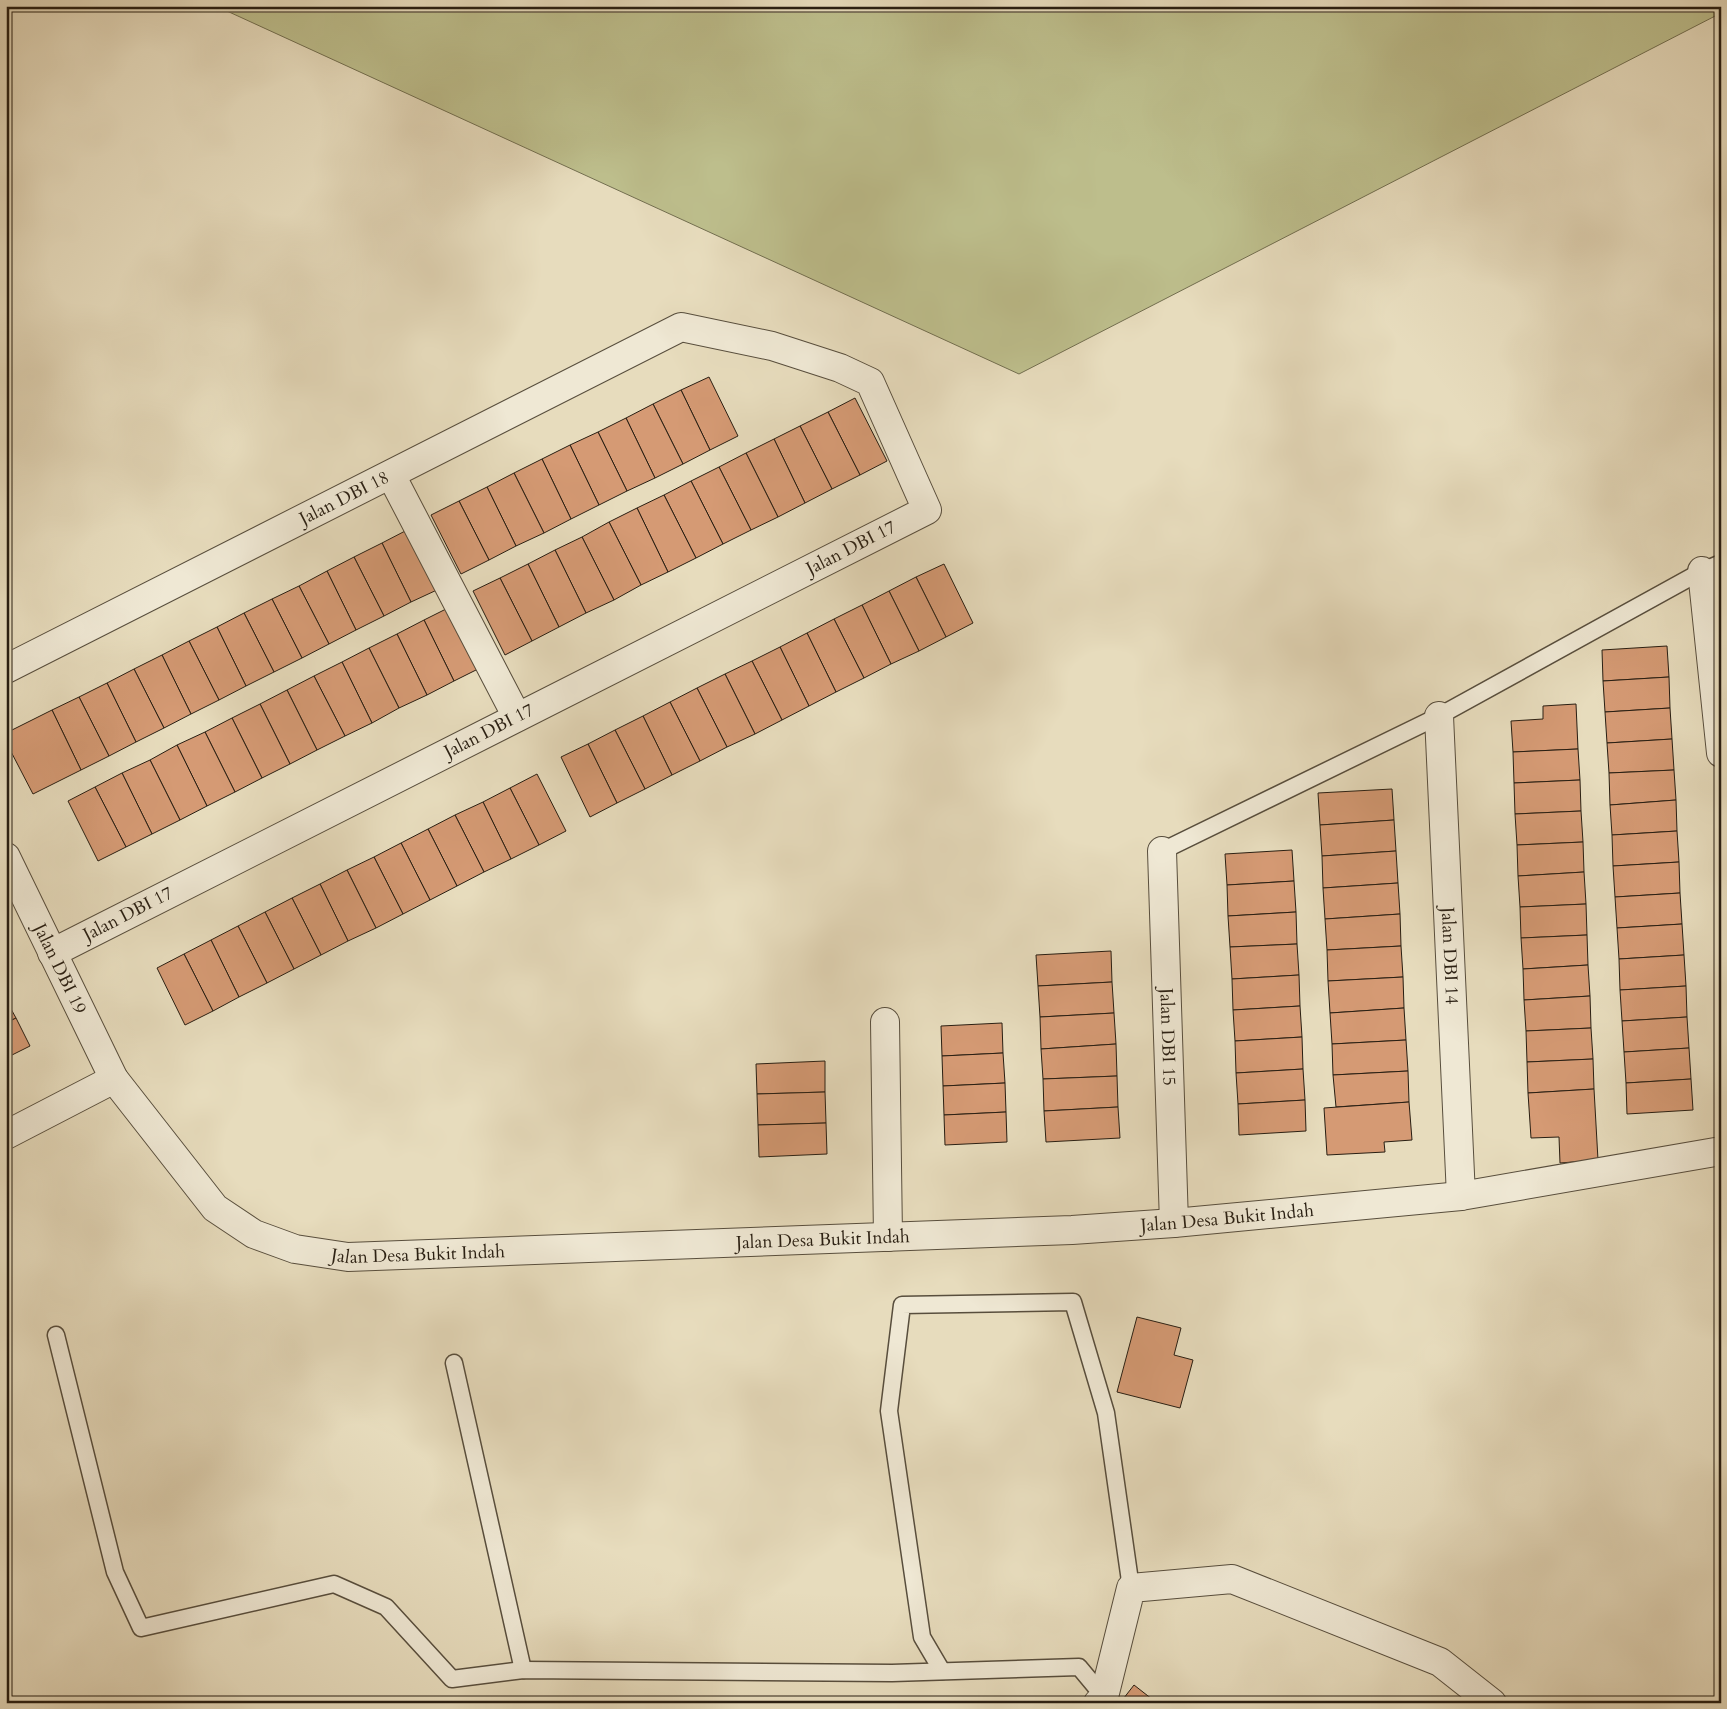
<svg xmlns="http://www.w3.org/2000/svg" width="1727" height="1709" viewBox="0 0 1727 1709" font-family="Cardo,serif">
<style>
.green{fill:#bdbe8c;stroke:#726e4f}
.building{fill:#d59a74;stroke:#281e12}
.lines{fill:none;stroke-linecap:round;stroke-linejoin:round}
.service-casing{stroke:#584e3d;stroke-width:19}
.minor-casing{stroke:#584e3d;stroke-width:30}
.service{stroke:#efe8d4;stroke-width:16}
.minor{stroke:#efe8d4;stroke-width:28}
.labels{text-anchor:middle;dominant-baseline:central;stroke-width:4;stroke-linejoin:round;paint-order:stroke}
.street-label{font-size:18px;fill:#281e12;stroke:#efe8d4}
</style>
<rect width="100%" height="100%" fill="#e7dcbd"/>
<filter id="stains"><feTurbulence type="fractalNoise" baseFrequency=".004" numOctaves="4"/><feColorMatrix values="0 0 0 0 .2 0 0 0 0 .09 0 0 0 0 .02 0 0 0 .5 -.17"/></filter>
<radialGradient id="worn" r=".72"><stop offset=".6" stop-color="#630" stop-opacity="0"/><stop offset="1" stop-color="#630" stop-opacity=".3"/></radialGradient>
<path class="green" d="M216,6H1721V13L1019,374Z"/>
<g class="building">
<path d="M709,377L738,436L710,450L681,390Z"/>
<path d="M681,390L710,450L683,464L653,404Z"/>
<path d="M855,398L887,461L860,475L828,412Z"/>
<path d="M653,404L683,464L655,478L626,418Z"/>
<path d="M828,412L860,475L832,489L800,426Z"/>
<path d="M626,418L655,478L627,491L598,432Z"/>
<path d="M800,426L832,489L805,503L774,439Z"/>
<path d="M598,432L627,491L599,505L570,445Z"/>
<path d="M774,439L805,503L778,517L746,453Z"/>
<path d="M570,445L599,505L571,519L542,459Z"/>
<path d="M746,453L778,517L751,530L719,467Z"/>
<path d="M542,459L571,519L544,533L514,473Z"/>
<path d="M719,467L751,530L723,544L691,481Z"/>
<path d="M514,473L544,533L516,546L487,487Z"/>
<path d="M691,481L723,544L696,558L664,495Z"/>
<path d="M487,487L516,546L489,560L459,501Z"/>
<path d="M664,495L696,558L668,572L637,508Z"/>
<path d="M459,501L489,560L461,574L431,515Z"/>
<path d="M637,508L668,572L641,585L609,522Z"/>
<path d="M609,522L641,585L614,600L582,537Z"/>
<path d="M409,529L439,589L411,602L382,543Z"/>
<path d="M582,537L614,600L586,613L555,550Z"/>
<path d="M382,543L411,602L384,616L354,557Z"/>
<path d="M555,550L586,613L559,627L528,564Z"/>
<path d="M354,557L384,616L356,630L327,571Z"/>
<path d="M528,564L559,627L532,641L500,578Z"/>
<path d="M944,564L973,623L946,637L916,577Z"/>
<path d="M327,571L356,630L329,644L299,586Z"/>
<path d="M916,577L946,637L919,651L889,591Z"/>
<path d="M500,578L532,641L505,655L473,591Z"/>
<path d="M299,586L329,644L302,658L272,599Z"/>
<path d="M889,591L919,651L891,664L862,605Z"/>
<path d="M272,599L302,658L274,672L244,613Z"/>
<path d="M862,605L891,664L864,678L834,619Z"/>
<path d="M452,606L482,667L454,681L424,620Z"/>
<path d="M244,613L274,672L246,686L217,627Z"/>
<path d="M834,619L864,678L836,692L807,633Z"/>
<path d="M424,620L454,681L427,695L397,634Z"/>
<path d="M217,627L246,686L219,700L189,641Z"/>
<path d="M807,633L836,692L809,706L780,647Z"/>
<path d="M397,634L427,695L399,708L369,648Z"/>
<path d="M189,641L219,700L191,714L162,655Z"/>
<path d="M1667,646L1669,677L1603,681L1602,650Z"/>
<path d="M780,647L809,706L782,720L752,661Z"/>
<path d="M369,648L399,708L372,723L342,662Z"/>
<path d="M162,655L191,714L164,728L134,669Z"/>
<path d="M752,661L782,720L755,734L725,674Z"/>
<path d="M342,662L372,723L345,736L314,676Z"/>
<path d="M134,669L164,728L136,742L107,683Z"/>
<path d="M725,674L755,734L727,747L697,688Z"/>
<path d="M314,676L345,736L317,750L287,690Z"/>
<path d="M1669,677L1670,708L1605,712L1603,681Z"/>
<path d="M107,683L136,742L109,756L79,697Z"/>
<path d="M697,688L727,747L700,761L670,702Z"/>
<path d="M287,690L317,750L290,764L260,704Z"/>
<path d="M79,697L109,756L81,770L52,710Z"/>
<path d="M670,702L700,761L672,775L643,716Z"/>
<path d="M260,704L290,764L262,778L232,718Z"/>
<path d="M1576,704L1578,749L1513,752L1511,721L1543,719V706Z"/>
<path d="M1670,708L1672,739L1607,743L1605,712Z"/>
<path d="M52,710L81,770L33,794L6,742V733Z"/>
<path d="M643,716L672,775L645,789L615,730Z"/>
<path d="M232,718L262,778L235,792L205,732Z"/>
<path d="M615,730L645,789L617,803L588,744Z"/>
<path d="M205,732L235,792L207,806L177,745Z"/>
<path d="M1672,739L1674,770L1609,773L1607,743Z"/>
<path d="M588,744L617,803L590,817L561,757Z"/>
<path d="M177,745L207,806L180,820L150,760Z"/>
<path d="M1578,749L1580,780L1514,783L1513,752Z"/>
<path d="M150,760L180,820L152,834L122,773Z"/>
<path d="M1674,770L1676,800L1610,805L1609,773Z"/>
<path d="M122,773L152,834L126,847L95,787Z"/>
<path d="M537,774L566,831L539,845L510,788Z"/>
<path d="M1580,780L1581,811L1515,814L1514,783Z"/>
<path d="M95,787L126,847L98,861L68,801Z"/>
<path d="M510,788L539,845L511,859L483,802Z"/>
<path d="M1392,789L1394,820L1320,825L1318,793Z"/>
<path d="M1676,800L1677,831L1612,835L1610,805Z"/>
<path d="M483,802L511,859L484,872L455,815Z"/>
<path d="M1581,811L1583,842L1517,845L1515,814Z"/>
<path d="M455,815L484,872L457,886L428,829Z"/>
<path d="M1394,820L1396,851L1322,856L1320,825Z"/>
<path d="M428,829L457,886L430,900L401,843Z"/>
<path d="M1677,831L1679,862L1613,866L1612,835Z"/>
<path d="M1583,842L1584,872L1518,876L1517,845Z"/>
<path d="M401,843L430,900L403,914L374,857Z"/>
<path d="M1292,850L1294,881L1227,885L1225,854Z"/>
<path d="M1396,851L1398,883L1323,888L1322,856Z"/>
<path d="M374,857L403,914L376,928L347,870Z"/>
<path d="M1679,862L1680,893L1615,897L1613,866Z"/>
<path d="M347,870L376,928L348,941L320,884Z"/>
<path d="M1584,872L1586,904L1520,907L1518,876Z"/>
<path d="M1294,881L1296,912L1228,916L1227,885Z"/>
<path d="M1398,883L1400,914L1325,919L1323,888Z"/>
<path d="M320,884L348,941L321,955L292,898Z"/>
<path d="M1680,893L1682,924L1617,928L1615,897Z"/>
<path d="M292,898L321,955L294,969L265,912Z"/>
<path d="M1586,904L1587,935L1521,938L1520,907Z"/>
<path d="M265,912L294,969L267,983L238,926Z"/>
<path d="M1296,912L1297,944L1230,947L1228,916Z"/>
<path d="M1400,914L1401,946L1327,950L1325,919Z"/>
<path d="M1682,924L1684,955L1619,959L1617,928Z"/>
<path d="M238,926L267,983L239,997L211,940Z"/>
<path d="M1587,935L1588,965L1523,969L1521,938Z"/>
<path d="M211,940L239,997L213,1011L184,954Z"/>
<path d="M1297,944L1299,975L1232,979L1230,947Z"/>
<path d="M1401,946L1403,977L1328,981L1327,950Z"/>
<path d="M1111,951L1112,982L1038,986L1036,955Z"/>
<path d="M184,954L213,1011L185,1025L157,968Z"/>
<path d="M1684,955L1686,986L1620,990L1619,959Z"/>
<path d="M1588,965L1590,996L1524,1000L1523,969Z"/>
<path d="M1299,975L1300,1006L1233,1010L1232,979Z"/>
<path d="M1403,977L1404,1008L1330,1013L1328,981Z"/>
<path d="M1112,982L1114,1013L1040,1017L1038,986Z"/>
<path d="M1686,986L1687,1017L1622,1021L1620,990Z"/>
<path d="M1590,996L1591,1028L1526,1031L1524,1000Z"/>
<path d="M6,1000L16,1018L6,1023Z"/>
<path d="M1300,1006L1302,1037L1235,1041L1233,1010Z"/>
<path d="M1404,1008L1406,1040L1332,1044L1330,1013Z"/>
<path d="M1114,1013L1116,1044L1041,1049L1040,1017Z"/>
<path d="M1687,1017L1689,1048L1624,1052L1622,1021Z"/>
<path d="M16,1018L30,1046L6,1058V1023Z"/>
<path d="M1002,1023L1003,1053L942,1056L941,1026Z"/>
<path d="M1591,1028L1593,1059L1527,1062L1526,1031Z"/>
<path d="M1302,1037L1303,1069L1236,1073L1235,1041Z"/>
<path d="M1406,1040L1408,1071L1333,1075L1332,1044Z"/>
<path d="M1116,1044L1117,1076L1043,1079L1041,1049Z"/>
<path d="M1689,1048L1691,1079L1626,1083L1624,1052Z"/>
<path d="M1003,1053L1005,1083L943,1086L942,1056Z"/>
<path d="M1593,1059L1594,1089L1528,1093L1527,1062Z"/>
<path d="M825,1061V1092L757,1094L756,1064Z"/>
<path d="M1303,1069L1305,1100L1238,1104L1236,1073Z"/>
<path d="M1408,1071L1409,1102L1336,1107L1333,1075Z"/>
<path d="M1117,1076L1118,1107L1044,1111L1043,1079Z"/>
<path d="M1691,1079L1693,1110L1627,1114L1626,1083Z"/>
<path d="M1005,1083L1006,1112L944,1115L943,1086Z"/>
<path d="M1594,1089L1598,1160L1560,1163L1559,1137L1531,1138L1528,1093Z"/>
<path d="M825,1092L826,1123L758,1125L757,1094Z"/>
<path d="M1305,1100L1306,1131L1239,1135L1238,1104Z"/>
<path d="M1409,1102L1412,1140L1384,1142L1385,1152L1327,1155L1324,1108Z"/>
<path d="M1118,1107L1120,1138L1046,1142L1044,1111Z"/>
<path d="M1006,1112L1007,1142L945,1145L944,1115Z"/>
<path d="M826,1123L827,1154L759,1157L758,1125Z"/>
<path d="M1137,1317L1181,1328L1174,1355L1193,1360L1180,1408L1117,1392Z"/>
<path d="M1134,1685L1157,1703H1120Z"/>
</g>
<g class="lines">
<g class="service-casing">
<g id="service">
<path d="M1162,851L1439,716L1702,571L1721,563"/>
<path d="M56,1335L115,1572L141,1628L334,1584L386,1607L452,1679L523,1670L892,1673L1079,1667L1104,1697"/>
<path d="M454,1363L523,1670"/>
<path d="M942,1671L922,1637L889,1411L902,1305L1073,1302L1106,1413L1131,1588"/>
</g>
</g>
<g class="minor-casing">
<g id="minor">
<path d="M391,475L517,717"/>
<path d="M1702,571L1721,753"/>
<path id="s1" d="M6,669L681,327L772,346L840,368L870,382L927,510L52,953"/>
<path id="s2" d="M1439,716L1461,1196"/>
<path id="s3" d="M1162,851L1174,1223"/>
<path id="s4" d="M6,857L114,1079L215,1208L254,1234L295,1249L348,1257L1072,1230L1174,1223L1461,1196L1721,1151"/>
<path d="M885,1022L888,1237"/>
<path d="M6,1135L114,1079"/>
<path d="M1098,1703L1104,1697L1131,1588L1232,1579L1440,1662L1492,1703"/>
</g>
</g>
<use href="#service" class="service"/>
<use href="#minor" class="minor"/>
</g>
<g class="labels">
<g class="street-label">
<text stroke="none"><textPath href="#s1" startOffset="379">Jalan DBI 18</textPath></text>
<text transform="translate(851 548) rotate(-27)">Jalan DBI 17</text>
<text transform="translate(489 731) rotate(-27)">Jalan DBI 17</text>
<text transform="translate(128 914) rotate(-27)">Jalan DBI 17</text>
<text stroke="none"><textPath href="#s2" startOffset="240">Jalan DBI 14</textPath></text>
<text stroke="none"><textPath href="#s4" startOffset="124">Jalan DBI 19</textPath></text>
<text stroke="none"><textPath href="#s3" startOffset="186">Jalan DBI 15</textPath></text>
<text stroke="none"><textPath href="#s4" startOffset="1435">Jalan Desa Bukit Indah</textPath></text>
<text stroke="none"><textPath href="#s4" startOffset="1030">Jalan Desa Bukit Indah</textPath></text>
<text stroke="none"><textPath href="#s4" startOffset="625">Jalan Desa Bukit Indah</textPath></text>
</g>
</g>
<rect width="1727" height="1709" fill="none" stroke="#e7dcbd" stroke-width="25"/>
<rect x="8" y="8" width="1712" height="1694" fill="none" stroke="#281e12" stroke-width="2.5"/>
<rect x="12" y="12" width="1702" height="1684" fill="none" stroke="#281e12"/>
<rect width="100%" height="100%" filter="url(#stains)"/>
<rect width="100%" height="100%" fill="url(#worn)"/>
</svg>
